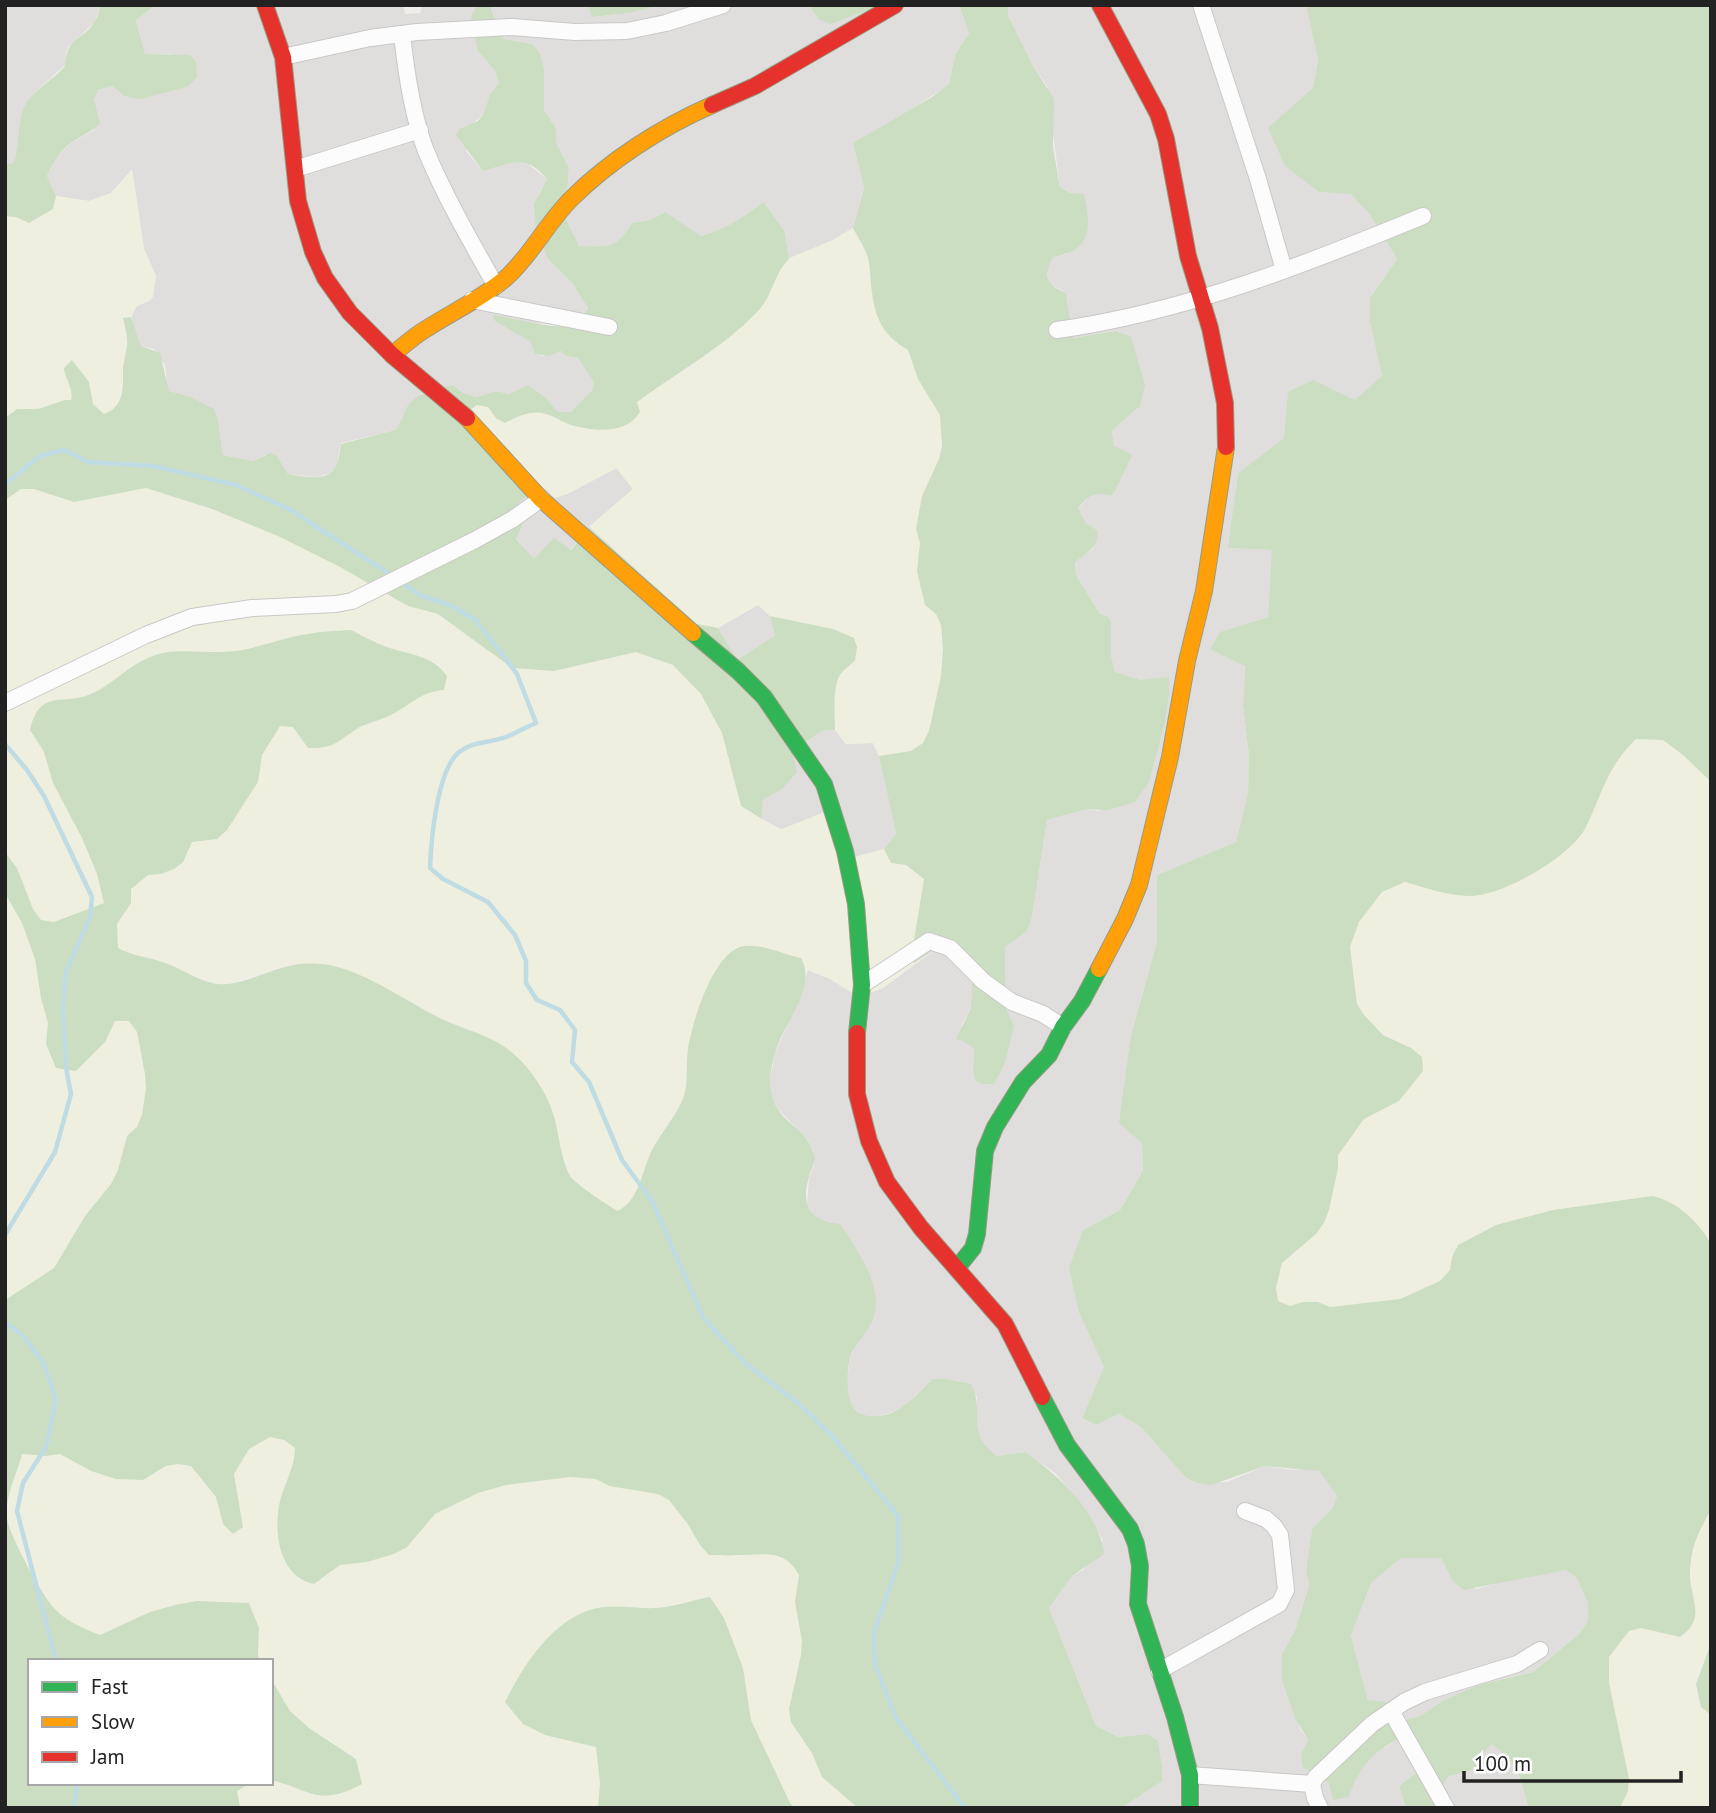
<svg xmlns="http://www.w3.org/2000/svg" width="1716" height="1813" viewBox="0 0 1716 1813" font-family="'PT Sans',sans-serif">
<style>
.residential{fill:#dfdedc}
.farmland{fill:#efefdf}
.forest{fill:#cbdec1;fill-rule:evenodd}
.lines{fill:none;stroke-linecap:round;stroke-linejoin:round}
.stream{stroke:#bfdbe3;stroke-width:4.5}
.street-casing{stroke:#c9c8c7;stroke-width:18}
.fast-casing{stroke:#999a82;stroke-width:18}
.slow-casing{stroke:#999a82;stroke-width:18}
.jam-casing{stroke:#999a82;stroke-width:18}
.street{stroke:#fdfcfc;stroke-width:16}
.fast{stroke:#30b455;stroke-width:16}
.slow{stroke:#ff9f0a;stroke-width:16}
.jam{stroke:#e5322d;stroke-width:16}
</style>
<rect width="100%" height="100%" fill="#f0eeeb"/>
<g class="residential">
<path d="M5,5H100L95,22L69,46L66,52L65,65L34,93L23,111L19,147L14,163L5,164Z"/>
<path d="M156,5H403L405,14L420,13L422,5H477L478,51L495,71L499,83L490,94L483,115L472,124L466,151L483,171L517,161H524L547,179L537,197L548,259L573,284L588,307L584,314L567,326L540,323L530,341L536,354L542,356L561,351L565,356L578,358L594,383L593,389L571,412H558L544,396L528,385L509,394L496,391L477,397L463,393L453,385L421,394L410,403L400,425L395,430L341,443L336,468L331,473L316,477L288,474L277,456L265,455L253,461L223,455L219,428L191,397L168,391L165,365L154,349L141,346L132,323V313L137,306L149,301L156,276L144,249L132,170L111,193L89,201L56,196L47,176L57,156L70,144L94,130V100L98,90L112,86L124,96L187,87L171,54H145L136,20Z"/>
<path d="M492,5H587L592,17L630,13L660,5H809L818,19L881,5H959L969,33L955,55L949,84L944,88L890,123L853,143L864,188L853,228L833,240L789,259L785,232L764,202L743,218L717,232L701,236L664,212L650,220L633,223L622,240L606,247H579L565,217L569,168L556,142V128L544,110V70L532,44L504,39L491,9Z"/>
<path d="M1008,5H1306L1318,60L1313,88L1319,192L1351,193L1370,215L1397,259L1370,298V323L1382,376L1355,401L1342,396L1238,473L1229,548L1273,550L1268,617L1221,632L1245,665L1243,706L1249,756L1248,792L1236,842L1157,875V942L1131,1035L1129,1057L1142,1143L1143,1170L1120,1210L1083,1230L1079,1313L1104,1367L1082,1418L1096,1425L1119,1414L1141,1427L1186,1478L1197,1483L1227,1482L1265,1466L1293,1470L1307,1469L1319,1471L1337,1496L1332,1509L1312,1530L1306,1570L1309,1586L1295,1630L1282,1654L1300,1729L1308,1740L1301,1754L1329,1783L1349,1797L1354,1781L1369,1757L1397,1740L1414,1733L1425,1755L1416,1773L1399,1786L1406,1808H1121L1131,1801L1147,1734L1119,1737L1096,1726L1049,1608L1072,1576L1083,1570L1103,1541L1097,1529L1073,1494L1055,1473L1025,1452L997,1456L986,1448L978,1438L976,1409L977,1396L932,1379L903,1407L890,1413L875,1417L862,1415L851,1405L846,1391L850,1356L871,1321L876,1308L875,1296L871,1283L826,1223L814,1217L807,1205L809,1178L814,1166V1152L808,1140L779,1110L772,1098L769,1085L775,1053L801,995L808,970L828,978L883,988L940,946L972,980L971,1008L961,1026L975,1055L972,1069L1014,1026L1006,1009L1005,946L1027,931L1032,917L1047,820L1087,809L1100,811L1141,680L1115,672L1111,655V621L1100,614L1076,575L1075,561L1093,549L1097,530L1086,523L1078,509L1091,494L1097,492L1110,496L1114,446L1112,431L1135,411L1116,331L1073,338L1066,293L1049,283L1047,269L1053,257L1068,254L1070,193L1060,187L1047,86L1032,64L1008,15Z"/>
<path d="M616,468L633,489L589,527L570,550L534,560L516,538L523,523L519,502L539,488L567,494Z"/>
<path d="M758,605L770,616L776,636L737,661L718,628Z"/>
<path d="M835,730L846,744L873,743L879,756L896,834L884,849L840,861L762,819L763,800L782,789L792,751L822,731Z"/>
<path d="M1401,1558H1441L1453,1582L1477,1589L1504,1581L1566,1570L1577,1578L1583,1589L1588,1603V1621L1579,1634L1533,1672L1478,1685L1442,1701L1420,1716L1401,1721L1368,1700L1351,1636L1371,1583Z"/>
<path d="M1491,1744L1503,1750L1511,1761L1523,1785L1528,1808H1436L1433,1799L1449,1776L1469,1771Z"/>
</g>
<g class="farmland">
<path d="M132,169L144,249L156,276L153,297L149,301L137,306L131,317L123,319L127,342L123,368L124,381L116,407L104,414L93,404L89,382L65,375L73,393L71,400H64L38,409H17L5,418V216L16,217L29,223L53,209L56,196L89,201L96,199L111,193Z"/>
<path d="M853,228L869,261L868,275L895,343L908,350L918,379L940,415L942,429L939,459L922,496L916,529L920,543L917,571L925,605L936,614L941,625L943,649L941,676L929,731L923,743L911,751L879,756L873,743L846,744L835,730V695L838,679L841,672L850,666L833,629L770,616L758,605L718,628L697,624L589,527L633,489L617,468L567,494L555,498L469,411L477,405L488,407L505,423L527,413H542L568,423L636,403L669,378L688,369L735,333L769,297L775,278L787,259L833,240Z"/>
<path d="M146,488L212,509L278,536L340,567L408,606L438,614L512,668L555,671L636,652L673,665L701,694L722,733L741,806L779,830L825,812L840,861L884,849L891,863L906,865L924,879L914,940V963L883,988L859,997L828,978L808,970L801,958L711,976L691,1036L685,1093L679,1105L656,1141L636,1193L629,1205L618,1211L604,1204L572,1177L557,1137L551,1109L538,1084L521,1062L497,1042L433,1015L384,987L334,966L291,964L224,985L182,972L170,965L130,955L118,948L117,924L125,915L131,889L148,875L161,874L174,869L183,862L192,842H205L243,804L258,782L262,755L280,725L293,727L308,748L338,742L359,727L384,718L419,696L431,691L440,665L428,659L387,647L351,630L232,652L204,651L150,657L94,693L81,697L54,700L38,741L44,752L53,783L82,838L97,874L104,904L54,923L41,920L33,909L17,868L5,852V500L20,489H34L74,502Z"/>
<path d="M1636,739L1663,740L1683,755L1711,782V1244L1706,1235L1678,1206H1585L1553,1210L1496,1225L1470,1237L1452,1257L1450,1270L1440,1281L1400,1299L1330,1307L1318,1302H1303L1290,1306L1278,1301L1276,1288L1282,1263L1295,1254L1338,1168V1155L1364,1119L1399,1101L1396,1041L1373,1026L1357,1004L1350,948L1359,922L1382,892L1405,882L1445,893L1495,890L1520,881L1544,867L1604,781L1618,756Z"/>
<path d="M5,893L22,923L35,959L41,998L48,1023L46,1044L105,1042L115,1021H129L137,1032L146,1088L143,1115L137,1127L127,1136L118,1170L111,1184L85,1216L54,1268L5,1300Z"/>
<path d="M270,1437L284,1440L295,1447V1462L284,1488L325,1577L340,1565L367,1562L417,1535L435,1514L478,1493L506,1485L570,1477L597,1479L609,1486L658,1494L669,1500L687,1523L737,1556L767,1554L780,1556L792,1563L800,1575L795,1602L802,1641L801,1655L794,1682L797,1733L812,1753L822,1777L858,1808H795L790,1803L751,1720L743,1668L724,1618L710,1597L658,1608L601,1607L575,1617L552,1634L517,1678L505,1702L572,1740L596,1747L600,1783L598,1808H240L237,1791L251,1783H271V1780L290,1785L314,1796L356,1758L309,1728L290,1711L271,1679V1661H261L258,1657L259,1628L250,1603L197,1601L150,1612L100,1635L73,1624L52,1606L15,1542L7,1517L10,1491L22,1454L33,1456L60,1454L91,1471L116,1479L156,1474L166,1466L178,1464L191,1466L216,1497L223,1524L243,1527L234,1474L249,1449Z"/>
<path d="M1711,1510V1643L1699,1670L1700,1706L1711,1715V1808H1620L1624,1803L1629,1779L1609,1683V1657L1629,1631L1641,1628L1654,1630L1695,1602L1691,1589V1561L1696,1535Z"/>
</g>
<g class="forest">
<path d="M100,5H156L136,20L145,54L189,55L196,61L197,77L187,87L140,99L124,96L112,86L98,90L94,100L100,123C92,132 81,136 71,143C59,151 53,163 47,176L56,196L53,209L29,223L16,217L5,216V164L14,163C19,147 18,133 21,117C25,93 51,83 65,66C67,34 83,42 95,21C98,17 99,10 100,5Z"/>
<path d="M477,5H492L491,9L504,39L532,44L540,53L544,70V110L556,128V142L569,168L565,217L579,246C608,247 617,249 632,223L650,220L665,212L701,236C725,230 744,217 764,202L785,232L789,259C774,273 773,295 759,310C722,349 679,371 637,402L640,412C625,436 591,431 568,424C559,420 552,415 542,413C528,411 517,417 505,423L496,418L488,407L477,405L469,411L539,488L519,502L523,523L516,539L534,559L554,538L571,550L589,527L697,624L718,628L737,660L775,636L770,616L833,629L854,638L857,647L855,660C851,665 847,667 842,672C832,682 835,715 835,730L822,731L792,751L797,772L782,789L763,800L762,819L741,806L722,733L701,694L673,665L636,652L554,671L512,668L438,614L408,606L340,567L278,536L212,509L146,488L74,502L34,489H21L5,500V418L17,409H38L65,400H71C74,388 65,380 64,368L72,360L89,382L93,404L104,414C125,407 123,386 123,368C124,360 126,353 127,346C128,337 125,327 123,318L131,317L141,346L160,353L169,391L191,397L214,409L218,421L223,455L253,461L271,453L277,456L288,474C302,476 329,483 336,466C339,460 340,451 341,444L395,430C403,423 403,412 409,404C418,392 439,389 453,385L463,393L477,397L496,391L509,394L528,385L544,396L558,412H571L593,389L594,383L578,358L565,356L561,351L549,356L535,354L530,341L495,321L493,315C509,317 554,329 567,326C575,323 584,315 588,308L573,284L548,259L536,227L534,204L547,179C524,152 512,164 483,171L456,135L459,129L478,121L483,115L490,94L499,83L495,71L478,51L471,17Z"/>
<path d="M587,5H660L630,13L592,17Z"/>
<path d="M809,5H881L831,24L818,19Z"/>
<path d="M959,5H1008V15L1032,64L1054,99L1053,147L1060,187L1070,193L1084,194C1091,227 1093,250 1053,257C1043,276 1046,285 1066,293L1073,338L1116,331L1131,337L1145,385L1140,406L1112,431L1114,446L1132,455L1115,491L1110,496C1093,491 1089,496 1078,508L1086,523L1097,530C1100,546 1087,553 1075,562L1076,575L1100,614L1107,616L1111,621V655L1115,672L1141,680L1169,677V694L1165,722L1149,782L1135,802L1107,810L1087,809L1047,820L1032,917L1027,931L1005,947L1006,1009L1014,1025L1005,1063L994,1084H983L977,1082C964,1063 989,1048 956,1039L971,1008L972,979L940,946L914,963V940L924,879L906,865L891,863L884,849L896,834L879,756L911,751L923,743L929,731L941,676L943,649L941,625L936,614L925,605L917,571L920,543L916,529L922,496L939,459L942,446L940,415L918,379L908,350C871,329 873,300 869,263C868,252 858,238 853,228L864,188L853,143L932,97L949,84L955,55L969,33Z"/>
<path d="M1306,5H1711V782L1683,755L1663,740L1636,739C1605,770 1604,790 1586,827C1571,857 1501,897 1468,896C1446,895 1426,888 1405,882L1382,892L1359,922L1350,947L1357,1004L1364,1015L1383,1035L1411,1048L1422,1057L1423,1071L1399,1101L1364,1119L1338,1155V1168L1329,1210L1324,1223L1316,1234L1282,1263L1276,1288L1278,1301L1290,1306L1303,1302H1318L1330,1307L1400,1299L1440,1281L1450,1270L1452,1257L1458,1245L1496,1225L1553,1210L1652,1196C1677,1201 1699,1222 1711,1244V1510C1698,1532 1691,1547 1690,1572C1689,1599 1708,1617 1680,1637L1641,1628L1629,1631L1609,1657V1683L1629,1779L1628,1791L1620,1808H1528C1523,1782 1515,1757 1491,1744L1483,1754L1484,1764L1469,1771L1449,1776L1433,1799L1436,1808H1406L1399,1786L1416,1773L1425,1755L1413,1733C1379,1746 1360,1762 1349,1797L1333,1800L1329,1783L1303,1767L1301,1754L1308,1740L1295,1718L1282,1680V1654L1295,1630L1309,1586L1306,1570L1312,1529L1332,1509L1337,1496L1319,1471L1265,1466L1211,1485L1197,1483L1186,1478L1141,1427L1119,1414L1096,1425L1082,1418L1104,1367L1079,1313L1069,1268L1083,1230L1120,1210L1143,1170L1142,1143L1119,1123L1131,1035L1157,942V875L1236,842L1248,792L1249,756L1243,706L1245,666L1210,649L1220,632L1268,617L1272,550L1228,548L1238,473L1284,438L1288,392L1313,380L1355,400L1382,376L1370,323V298L1397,259L1370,215L1351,194L1319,192L1285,166L1268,128L1313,88L1318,60ZM1401,1558H1441L1453,1582L1464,1590L1566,1570L1577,1578L1588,1603V1621L1579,1634L1533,1672L1478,1685L1442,1701L1420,1716L1401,1721L1385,1702L1368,1700L1351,1636L1371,1583Z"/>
<path d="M351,630C363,636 375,643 387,647C410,655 432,655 447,676L444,690C417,692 408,709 384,718C375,722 367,723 358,728C338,741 334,749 308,748L293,727L280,726L262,755L258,782L227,830L217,839L192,842L183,862L174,869L161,874L148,875L131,889V903L117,924L118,948C134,957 151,957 168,964C186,971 208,987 228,984C263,979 282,960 321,964C357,967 400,997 432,1014C452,1025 475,1031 495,1041C523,1055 548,1091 555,1120C559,1136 562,1163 571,1177C577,1185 609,1206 618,1211C638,1200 641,1177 649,1157C658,1134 679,1115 685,1092C688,1078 686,1063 688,1049C692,1022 714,950 744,946C762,944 784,954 801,958C818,989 783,1023 775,1053C767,1080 767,1102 789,1122C799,1130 809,1139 813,1151C817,1161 812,1167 809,1177C800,1206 811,1222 840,1224C855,1245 878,1280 876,1307C875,1324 859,1340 851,1354C849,1359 849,1364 848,1370C847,1388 846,1414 870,1416C897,1419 915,1396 932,1379H945L971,1384C986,1413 964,1432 997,1456L1025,1452C1057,1474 1100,1513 1104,1554L1072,1576L1049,1608L1096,1726L1119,1737L1147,1734L1158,1741L1162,1767V1781L1121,1808H858L822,1777L812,1753L791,1722L789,1709L801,1655L802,1641L795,1602L799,1575C784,1548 765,1555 738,1555C728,1556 719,1555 709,1555L700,1545L687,1523L669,1500L658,1494L609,1486L596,1479L570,1477L506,1485L478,1493L435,1514L407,1547L394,1554L367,1562L340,1565L314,1584C279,1577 273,1532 280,1501C285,1482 295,1467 295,1448L284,1440L270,1437L249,1449L234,1474L243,1527L233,1534L223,1524L216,1497L191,1466L178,1464L166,1466L143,1480L116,1479L91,1471L60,1454L46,1456L22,1454C17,1474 5,1495 7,1517C8,1534 42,1595 54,1608C67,1622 82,1628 100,1635L150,1612L175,1605L197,1601L249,1603L259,1628L258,1656L261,1661H30V1783H251L237,1791L240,1808H5V1300L54,1268L85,1216L111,1184L118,1170L127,1136L137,1127L142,1115L146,1088L145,1074L137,1032L129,1021H115L105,1042L76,1071L56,1068L46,1044L48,1023L41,998L35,959L22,923L5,893V852L17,868L33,909L41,920L54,922L104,903L97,874L82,838L53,783L44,752L30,730C40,688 62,706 91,694C112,685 129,665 150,657C177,646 208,655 235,651C260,648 284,637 308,634C322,631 337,631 351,630Z"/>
<path d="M710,1597L724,1618L743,1668L751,1720L790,1803L795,1808H598L600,1783L596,1747L545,1735L523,1724L505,1702C524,1664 556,1613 603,1607C621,1605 639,1609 657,1608C674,1607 693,1600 710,1597Z"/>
<path d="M1711,1643V1715L1701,1707L1696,1684Z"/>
<path d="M271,1679L290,1711L309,1728L356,1759L362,1784C318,1807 314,1791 271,1780Z"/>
</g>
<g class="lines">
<g class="stream">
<path d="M5,484L40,456L64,450L88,462L153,466L236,485L291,510L394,577"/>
<path d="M401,582L420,595L450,605L476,620L517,674L536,723C526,727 516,733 506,737C490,743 473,741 459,752C437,770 431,841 430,868L443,879L488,902L515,935L526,961V983L537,1000L560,1010L575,1030L572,1062L589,1082L622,1160L652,1201L703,1317L745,1363L798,1403L834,1438L898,1516L899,1561L874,1632L875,1664L896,1718L965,1808"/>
<path d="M5,744L27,770L44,796L92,897L90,917L66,972L63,1007L66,1068L71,1094L55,1152L5,1235"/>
<path d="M5,1322L22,1335L43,1362L56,1399L46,1447L23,1483L17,1511L56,1661"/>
<path d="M74,1808L77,1783"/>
</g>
<g class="street-casing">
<g id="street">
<path d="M1201,5L1258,179L1284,270"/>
<path d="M402,34C406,72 412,115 426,151C445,197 471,242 496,286"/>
<path d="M283,57L370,38L417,32L512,27L575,32L627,31L666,23L723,5"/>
<path d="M295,169L420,130"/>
<path d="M472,300L609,327"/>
<path d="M1057,330C1185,312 1304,265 1423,216"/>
<path d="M5,703L146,635L192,617L252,608L336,604L352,601L475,540L513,519L541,499"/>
<path d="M862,985L929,941L950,948L983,981L1012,1002L1043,1014L1063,1027"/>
<path d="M1159,1671L1279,1604L1286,1590L1280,1535L1274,1526L1266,1519L1245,1511"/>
<path d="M1391,1711L1446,1808"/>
<path d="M1190,1775L1312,1784"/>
<path d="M1320,1808L1315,1798L1312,1784L1316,1777L1372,1724L1404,1702L1425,1692L1517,1664L1540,1650"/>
</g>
</g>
<g class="fast-casing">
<g id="fast">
<path d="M693,633L738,671L764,697L824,784L845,851L856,904L862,985L857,1033"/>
<path d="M957,1268L973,1248L977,1234L985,1151L995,1127L1023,1082L1049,1055L1063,1027L1082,1001L1099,969"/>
<path d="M1042,1397L1067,1445L1130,1529L1136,1544L1140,1566L1138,1604L1175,1717L1190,1775V1808"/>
</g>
</g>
<g class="slow-casing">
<g id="slow">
<path d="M392,355C403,346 414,336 426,329C452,312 483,298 507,277C532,254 547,223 571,199C610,160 662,127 712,105"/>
<path d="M467,418L541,499L693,633"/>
<path d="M1099,969L1125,919L1139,885L1170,757L1187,661L1204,591L1226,447"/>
</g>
</g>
<g class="jam-casing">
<g id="jam">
<path d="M265,5L283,57L298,201L313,252L325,278L350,313L392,355L467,418"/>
<path d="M1100,5L1158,114L1166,139L1188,256L1210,328L1225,403L1226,447"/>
<path d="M712,105L755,86L895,5"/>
<path d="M857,1033V1094L869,1141L887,1182L921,1228L1005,1324L1042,1397"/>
</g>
</g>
<use href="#street" class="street"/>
<use href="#fast" class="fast"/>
<use href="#slow" class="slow"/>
<use href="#jam" class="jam"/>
</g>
<rect width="1716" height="1813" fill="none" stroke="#222222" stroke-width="14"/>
<rect x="28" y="1659" width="245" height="126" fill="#ffffff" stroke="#a7a7a7" stroke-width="2"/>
<rect x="42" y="1682" width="35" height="10" fill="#30b455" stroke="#a7a7a7" stroke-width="2"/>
<text x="91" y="1694" font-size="21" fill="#222222">Fast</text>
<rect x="42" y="1717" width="35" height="10" fill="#ff9f0a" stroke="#a7a7a7" stroke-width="2"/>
<text x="91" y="1729" font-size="21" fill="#222222">Slow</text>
<rect x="42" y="1752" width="35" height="10" fill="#e5322d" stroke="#a7a7a7" stroke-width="2"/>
<text x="91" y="1764" font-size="21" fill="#222222">Jam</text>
<path d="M1464 1771v10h217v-10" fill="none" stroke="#222222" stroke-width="3.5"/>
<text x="1474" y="1771" font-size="21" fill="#222222" stroke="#ffffff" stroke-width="5" paint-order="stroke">100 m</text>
</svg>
